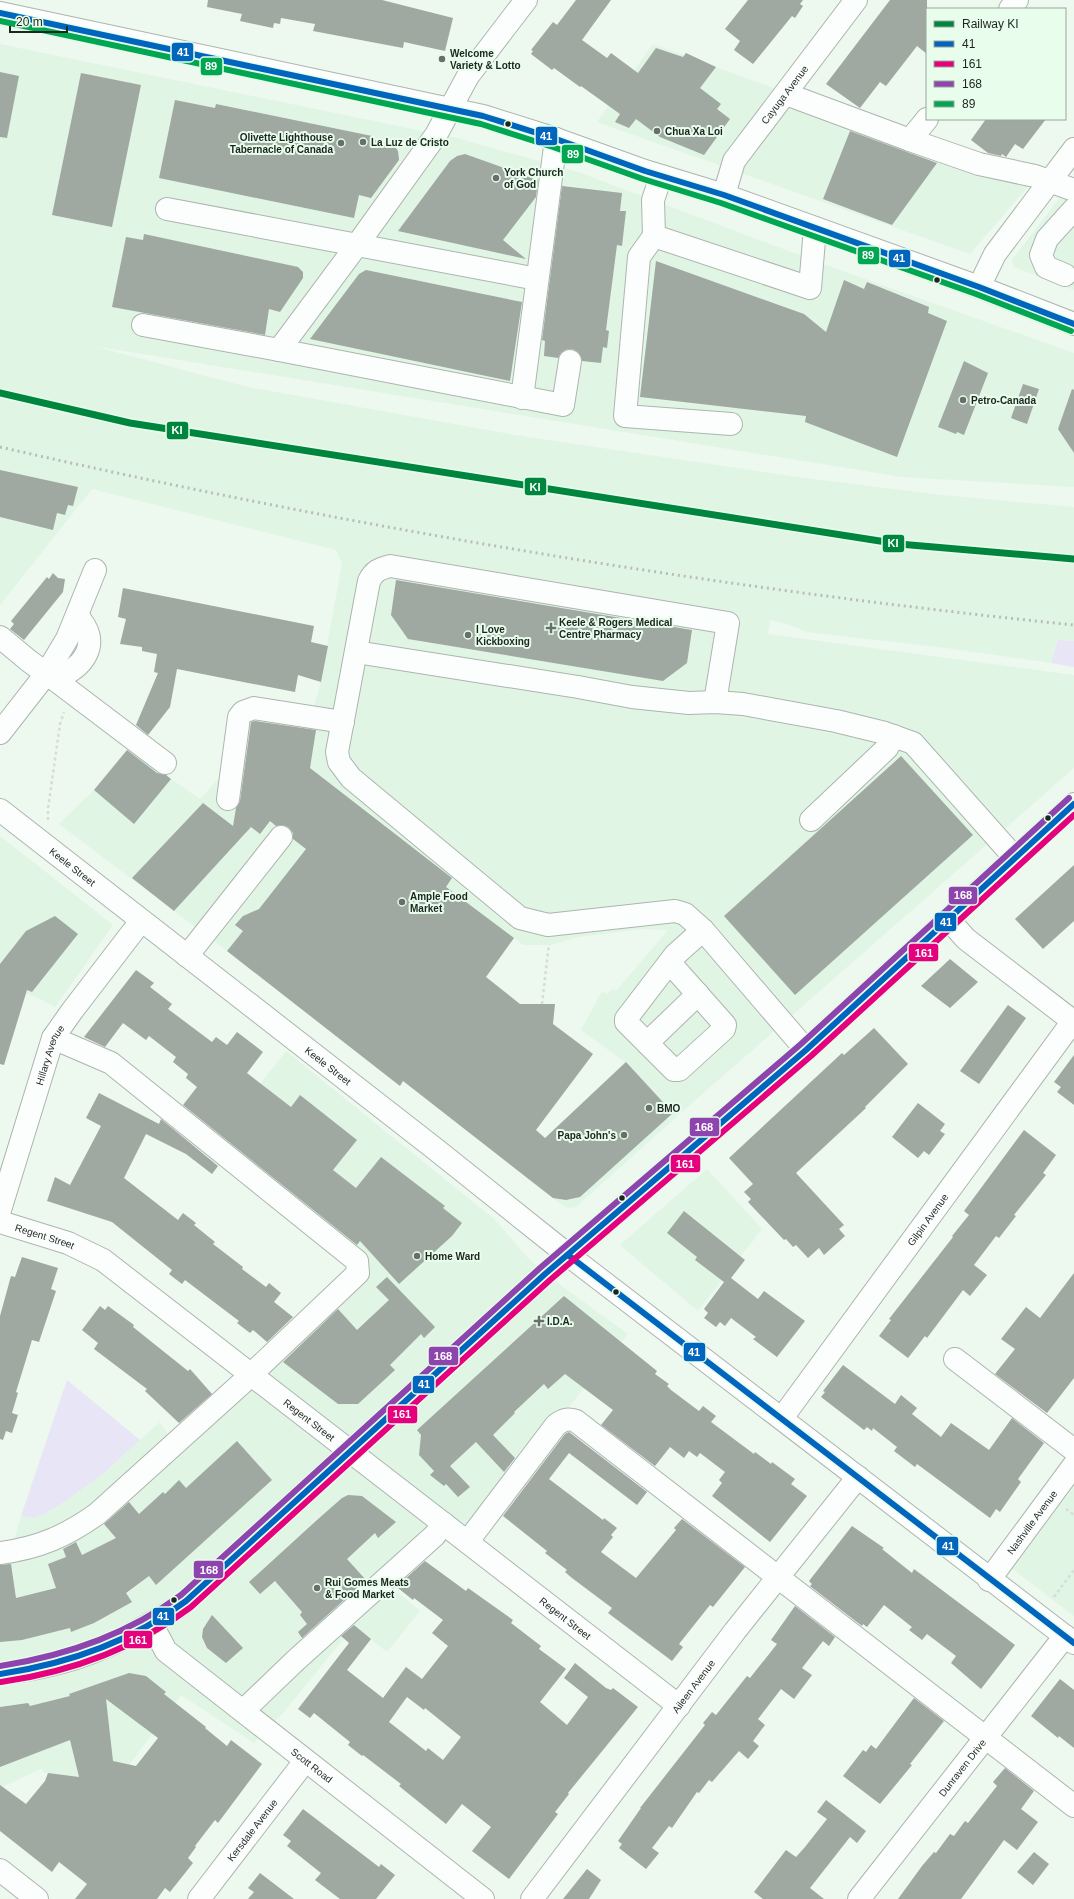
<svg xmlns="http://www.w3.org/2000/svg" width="1074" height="1899" viewBox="0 0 1074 1899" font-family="Helvetica,sans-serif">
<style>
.built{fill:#e1f5e5}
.green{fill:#e8e5f7}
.building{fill:#9fa8a1;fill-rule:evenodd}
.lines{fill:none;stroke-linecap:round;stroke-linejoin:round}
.minor-casing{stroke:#acb5ae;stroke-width:24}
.major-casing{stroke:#acb5ae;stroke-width:24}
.path{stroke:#d8dbd8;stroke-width:2.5;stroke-dasharray:3 3;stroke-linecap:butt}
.minor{stroke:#fcfefd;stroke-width:22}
.major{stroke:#fcfefd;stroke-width:22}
.rail{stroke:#b9bcb9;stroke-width:3;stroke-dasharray:2 4;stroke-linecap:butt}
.bus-1-casing{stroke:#e8fdec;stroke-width:9}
.bus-2-casing{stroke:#e8fdec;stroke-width:9}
.bus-3-casing{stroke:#e8fdec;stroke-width:9}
.bus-4-casing{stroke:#e8fdec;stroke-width:9}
.bus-1{stroke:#0065bd;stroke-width:6}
.bus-2{stroke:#e5007d;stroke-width:6}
.bus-3{stroke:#8e44ad;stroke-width:6}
.bus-4{stroke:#00a651;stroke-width:6}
.rail-1-casing{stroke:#e8fdec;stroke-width:10}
.rail-1{stroke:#00853f;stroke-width:7}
.poi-dot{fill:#666f68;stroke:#e8fdec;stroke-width:1.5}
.bus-dot{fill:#1d251f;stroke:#e8fdec;stroke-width:1.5}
.labels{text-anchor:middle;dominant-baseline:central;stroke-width:4;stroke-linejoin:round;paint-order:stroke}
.poi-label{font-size:10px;font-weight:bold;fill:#1d251f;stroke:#e8fdec;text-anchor:start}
.street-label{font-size:10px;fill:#1d251f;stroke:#e8fdec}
.line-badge{stroke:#e8fdec;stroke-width:1.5}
.badge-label{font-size:11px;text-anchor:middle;font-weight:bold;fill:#fff}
</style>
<rect width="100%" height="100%" fill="#edf8ef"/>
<g class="built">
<path d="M0,44L461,139L581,173L834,268L1074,353V487L902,477L93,346L248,387L515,435L797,477L942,495L1074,507V641L1058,640L1051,663L946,648L807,632L790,625L770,620L768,634L1074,675V768L683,1111L576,1207L568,1208L562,1205L526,1178L591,1094L625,1062L581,1030L602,991L607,994L612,989L616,991L668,930L643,929L579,937L550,945H523L514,938L400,1086L227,951L59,824L94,790L131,746L171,779L200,799L222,775L230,712L237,702L254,701L312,710L318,694L342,564L336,550L92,489L0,605Z"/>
<path d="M653,44L1032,182L970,254L597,122Z"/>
<path d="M1065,191L1074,194V290L1014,267L1012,260Z"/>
<path d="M0,836L113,925L55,1007L38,998L0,985Z"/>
<path d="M286,1051L494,1219L528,1258L563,1287L628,1334L470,1529L456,1519L438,1540L389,1585L420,1611L387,1652L354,1626L283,1713L254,1743L181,1695L115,1784L45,1773L41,1769L0,1788V1549L12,1548L21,1516L34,1518L46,1513L67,1500L105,1472L160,1422L170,1438L360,1273L215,1141Z"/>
<path d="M707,1169L762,1229L698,1311L620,1245Z"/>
<path d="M1074,1487V1616L1011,1568Z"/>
</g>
<g class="green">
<path d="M1058,640L1074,641V667L1051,663Z"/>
<path d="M67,1380L140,1440L105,1472L67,1500L46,1513L34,1518L21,1516Z"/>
</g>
<g class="building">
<path d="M208,0H382L453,18L445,51L404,42L403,48L313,31L315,24L281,18L280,24L274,23L273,28L240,21L242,14L207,7Z"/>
<path d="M576,0H611L582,40L607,58L611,53L638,73L656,48L683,57L686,53L716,67L700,88L721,104L717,109L730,119L704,155L660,137L636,119L629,128L615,122L620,114L581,86L580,87L554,68L552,70L531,54L533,51L531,50L553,22L557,25Z"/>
<path d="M748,0H803L800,4L803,6L795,18L792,16L753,64L734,50L740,41L725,29Z"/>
<path d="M890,0H927V54L917,46L886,86L880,82L860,108L826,84Z"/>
<path d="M0,72L19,76L7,138L0,137Z"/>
<path d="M81,73L141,85L112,227L52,215Z"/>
<path d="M175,100L215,108L216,104L372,136L371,139L394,145L398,151L399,160L371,198L359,195L354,218L159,178Z"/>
<path d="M986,119H1046L1023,149L1015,144L1006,157L1002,154L1001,156L988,153L971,140Z"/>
<path d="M850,131L937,163L892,225L823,199Z"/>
<path d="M465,154L538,180L536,197L503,240L526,259L398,231L450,161L457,156Z"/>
<path d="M562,186L622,193L620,211H626L622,246L617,245L606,330L609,331L607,348L603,347L601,363L582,361L578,352L572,349L565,350L561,353L558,358L544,356L545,341L542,340Z"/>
<path d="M144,234L298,267L303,272V278L280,312L269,309L265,335L112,307L126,237L143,240Z"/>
<path d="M656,261L804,314L826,332L844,280L864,289L867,282L929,307L928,313L947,321L897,457L805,422L806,416L640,397Z"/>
<path d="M366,270L522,302L510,381L310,339L359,274Z"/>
<path d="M964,361L988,373L964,435L957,432L956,434L938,427Z"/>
<path d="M1023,384L1039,389L1027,424L1011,418Z"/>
<path d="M1072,389L1074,390V453L1058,429Z"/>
<path d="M0,470L78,487L73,506L68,505L65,515L57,513L53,530L0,517Z"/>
<path d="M53,573L58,578L65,579L63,592L24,640L10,629L14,624L11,621L47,577L49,579Z"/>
<path d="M396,580L692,630L687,663L663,681L408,639L391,615Z"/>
<path d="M123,588L314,626L311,642L328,646L321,682L298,675L295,692L177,669L170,707L148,735L136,725L158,673L154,672L157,654L142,651V647L120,644L126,619L118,617Z"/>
<path d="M255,721L316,730L310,768L452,878L446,887L514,938L486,977L520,1004H555L553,1024L593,1054L536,1130L545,1138L626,1062L673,1113L580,1197L566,1200L553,1198L403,1081L400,1086L227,951L243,931L235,925L243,916L259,909L306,849L293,839V833L288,827L282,825L276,826L270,821L260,834L251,827L174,911L132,878L203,803L233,826L236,808L240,801L251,722Z"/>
<path d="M127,750L157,773L166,775L171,779L134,824L94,790Z"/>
<path d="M901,756L973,835L795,995L724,916Z"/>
<path d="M1074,865V921L1043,949L1015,919Z"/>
<path d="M55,916L78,934L32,992L27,990L4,1065L0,1064V964L26,931Z"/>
<path d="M950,959L978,982L950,1008L921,986Z"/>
<path d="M136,970L154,983L150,987L172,1004L168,1009L212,1042L216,1037L227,1045L237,1032L263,1052L247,1073L291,1107L300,1095L357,1140L333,1170L356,1188L381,1157L445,1206L443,1208L462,1223L452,1236L399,1284L360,1241L357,1245L183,1105L197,1087L186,1078L188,1074L173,1062L176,1057L149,1036L146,1040L123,1023L105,1047L84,1037Z"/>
<path d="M1008,1005L1026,1018L979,1084L960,1071Z"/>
<path d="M874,1028L908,1064L865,1107L866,1108L796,1173L844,1225L839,1229L845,1236L824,1255L819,1248L808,1258L796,1245L793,1247L786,1239L784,1240L748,1202L751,1199L744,1192L753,1184L729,1158L842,1053L844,1055Z"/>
<path d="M1074,1055V1105L1057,1092L1061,1087L1054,1082Z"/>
<path d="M99,1093L159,1124L161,1119L218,1166L212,1174L186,1154L146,1134L124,1178L178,1220L183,1213L196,1223L194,1225L215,1242L213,1244L243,1267L242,1269L266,1287L269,1283L281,1293L274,1302L293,1317L267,1342L253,1330L250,1333L237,1323L239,1321L185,1280L182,1284L169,1274L172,1270L112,1222L47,1201L55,1177L70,1185L101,1126L86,1118Z"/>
<path d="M918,1103L945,1124L940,1131L945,1134L929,1155L924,1151L918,1158L892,1137Z"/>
<path d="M1024,1130L1056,1155L1043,1173L1046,1175L1014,1215L1016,1216L999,1238L996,1236L974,1265L987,1275L970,1296L963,1290L927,1338L925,1336L908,1358L879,1336L891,1320L889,1319L953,1237L952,1236L969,1215L964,1211Z"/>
<path d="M684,1211L745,1260L731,1278L758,1299L764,1291L805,1321L777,1357L753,1339L756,1337L731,1318L725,1326L720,1322L716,1327L704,1318L708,1313L704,1309L724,1282L695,1260L697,1257L667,1233Z"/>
<path d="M22,1257L58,1268L51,1289L56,1291L39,1342L32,1340L16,1392L18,1393L12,1413L18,1415L12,1433L6,1431L3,1440L0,1439V1316L11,1276L15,1277Z"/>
<path d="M1074,1273V1378L1047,1413L995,1374L1015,1349L1001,1339L1026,1307L1040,1318Z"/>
<path d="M387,1277L435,1327L424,1338L421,1334L390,1365L395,1370L358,1404H338L283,1362L338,1309L357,1330L389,1300L376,1287Z"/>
<path d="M564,1296L657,1371L655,1374L669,1384L667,1386L671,1390L699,1411L703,1406L716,1416L711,1422L754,1454L755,1452L771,1464L772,1462L795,1479L791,1484L807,1496L770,1542L712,1496L722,1483L719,1480L725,1472L700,1453L697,1457L689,1451L684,1458L670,1447L655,1466L601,1425L613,1410L565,1374L548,1389L544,1384L514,1412L515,1413L493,1435L515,1458L504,1472L476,1442L450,1466L470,1487L458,1497L446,1484L444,1486L430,1475L434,1471L419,1455L421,1435L417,1430Z"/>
<path d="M100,1306L105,1310L108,1306L134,1325L133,1327L188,1371L190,1369L212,1394L179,1423L145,1391L147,1389L94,1349L98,1343L82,1330Z"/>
<path d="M843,1365L895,1404L901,1395L917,1408L912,1414L941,1437L951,1423L989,1450L1012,1418L1044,1443L1018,1479L1021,1482L1000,1512L996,1509L990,1518L917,1464L915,1467L894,1451L897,1447L873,1428L872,1431L867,1427L864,1430L821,1397L825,1392L823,1391Z"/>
<path d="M569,1432L647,1492L637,1505L569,1453L549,1479L603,1520L604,1518L617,1528L611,1535L613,1537L601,1552L636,1578L676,1530L674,1528L682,1519L745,1567L713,1607L710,1605L679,1644L683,1647L672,1661L608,1613L612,1608L572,1578L565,1572L567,1570L545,1553L547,1551L503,1516L565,1434Z"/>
<path d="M237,1441L272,1480L156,1585L149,1576L126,1593L132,1602L94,1623L71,1632L70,1628L22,1640L0,1642V1565L11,1564L16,1598L56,1588L48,1564L66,1557L63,1549L76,1542L82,1555L116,1538L104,1524L129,1502L139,1514L163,1492L165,1494L179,1480L186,1488Z"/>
<path d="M348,1495L362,1496L396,1522L378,1538L375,1533L347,1559L366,1580L302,1638L298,1632L307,1624L300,1615L302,1612L275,1581L260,1594L249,1582L317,1520L342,1498Z"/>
<path d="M852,1526L884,1548L882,1549L912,1573L914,1569L1015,1645L981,1689L951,1663L956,1656L927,1634L922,1640L909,1630L912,1627L884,1605L867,1627L863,1624L862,1626L810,1586L812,1584L809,1581Z"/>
<path d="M425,1561L466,1591L468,1588L513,1620L511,1623L541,1646L539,1649L566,1669L540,1702L567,1725L588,1697L564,1678L575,1663L606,1688L611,1690L613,1688L638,1707L568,1793L569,1794L555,1812L558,1814L509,1879L472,1851L491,1827L462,1804L446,1824L399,1786L401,1784L363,1755L362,1756L348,1745L350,1742L314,1713L310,1718L298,1709L349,1643L341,1636L354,1625L371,1639L347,1670L383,1698L406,1667L422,1679L448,1646L432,1633L443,1620L414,1598L413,1600L398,1588L405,1579ZM407,1697L424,1710L425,1708L461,1737L443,1760L428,1748L426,1751L389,1722Z"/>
<path d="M795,1606L835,1637L829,1646L823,1641L802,1668L812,1675L794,1699L781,1689L758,1719L765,1725L753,1741L759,1746L748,1759L739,1751L712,1782L709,1780L699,1793L697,1792L672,1828L669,1826L652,1848L659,1853L646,1869L619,1848L622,1844L618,1841L641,1808H640L705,1725L703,1723L712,1712L716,1715L747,1676L750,1678L777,1644L771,1640Z"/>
<path d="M212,1615L243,1648L226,1663L207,1648L202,1637L203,1629Z"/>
<path d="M129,1673L146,1676L166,1692L164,1694L206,1727L205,1728L227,1746L231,1740L262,1764L218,1823L215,1820L195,1846L196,1847L188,1858L193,1863L170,1892L165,1888L157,1899H75L87,1884L59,1862L52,1872L0,1831V1785L26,1804L45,1781L48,1773L79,1777L70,1740L0,1767V1707L28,1703L30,1706L70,1696L69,1694ZM106,1699L158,1738L136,1766L113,1761Z"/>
<path d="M1060,1679L1074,1690V1748L1059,1736L1058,1738L1031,1716Z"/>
<path d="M914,1698L944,1721L910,1764L912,1765L880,1804L843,1776L863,1750L866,1752L871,1745L876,1749Z"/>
<path d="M1005,1768L1034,1791L1021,1809L1038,1822L1017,1850L1004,1840L961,1899H898L922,1866L934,1852L936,1853L950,1834L954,1836L965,1821L968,1823L997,1786L993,1782Z"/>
<path d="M826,1800L866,1831L857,1843L850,1837L810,1888L824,1899H763L754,1892L786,1850L796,1857L805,1847L827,1819L817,1812Z"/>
<path d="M303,1809L379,1867L381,1864L395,1875L376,1899H340L315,1880L321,1873L287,1846L291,1841L283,1835Z"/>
<path d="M1034,1852L1049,1864L1033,1885L1017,1872Z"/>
<path d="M587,1869L601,1880L589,1899H563Z"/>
<path d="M260,1873L294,1899H248L254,1892L248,1888Z"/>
</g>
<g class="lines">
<g class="minor-casing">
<g id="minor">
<path d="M1010,9L1017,0"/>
<path d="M786,94L910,140"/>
<path d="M927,119L910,140L979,164L1035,176L1074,190"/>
<path d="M661,176L653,200L654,236L810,288L815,228"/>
<path id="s1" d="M724,195L734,161L856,0"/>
<path d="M167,209L537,279"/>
<path d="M654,236L639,257L625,416L731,424"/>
<path d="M1065,275L1046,267L1041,255L1047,239L1074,209"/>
<path d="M979,287L995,254L1074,149"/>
<path d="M143,325L279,350L357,245L436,135L468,76L526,0"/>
<path d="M279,350L563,405L570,361"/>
<path d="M522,398L556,139"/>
<path d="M0,637L29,661L54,679C84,668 103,643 77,616"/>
<path d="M356,652L578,687L632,697L689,703L715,702L743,704L836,721L885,733L913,743L1015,858"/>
<path d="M54,679L165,763"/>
<path d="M715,702L728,623L390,566C379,569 374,571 369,581L337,752L339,762L351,778L520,918L548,925L675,911L685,914L703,930L806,1050"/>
<path d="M0,733L46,674L67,639L95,570"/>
<path d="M228,799L239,717L243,712L254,708L343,722"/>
<path id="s2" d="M0,810L434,1148L568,1255"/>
<path d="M811,820L887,748L894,736"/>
<path d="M949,920L966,939L1074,1022"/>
<path d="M187,956L281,837"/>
<path d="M670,963L725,1025L724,1029L679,1070H674L626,1022V1019L675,955L703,930"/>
<path d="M647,1043L698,994"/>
<path id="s3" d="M0,1210L53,1038L72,1011L141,921"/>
<path id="s4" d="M0,1222L68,1243L103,1260L679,1706"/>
<path d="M955,1359L1074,1450"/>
<path id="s5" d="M782,1418L1073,1021"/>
<path d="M468,1541L556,1425C563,1420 567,1418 576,1421L1074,1806"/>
<path d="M0,1553C39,1548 66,1536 97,1514L241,1384L358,1273L357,1261L111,1063L53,1038"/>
<path id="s6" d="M989,1580L1074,1465"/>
<path id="s7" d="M151,1623L166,1651L483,1899"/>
<path d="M244,1710L295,1661L435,1535L443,1523"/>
<path d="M0,1870L37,1899"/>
<path id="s8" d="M199,1899L305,1761"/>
<path id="s9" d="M532,1899L735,1631L858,1477"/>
<path id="s10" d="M859,1899L1065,1636"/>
</g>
</g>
<g class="major-casing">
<g id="major">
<path d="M0,13L483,116L556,139L645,171L724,195L979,287L1074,324"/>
<path d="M568,1255L1074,1643"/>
<path d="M0,1674C60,1666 98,1654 150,1624C163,1616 173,1611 186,1601L545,1274L806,1050L1074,804"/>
</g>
</g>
<g class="path">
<path d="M48,820V809L60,724L64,712"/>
<path d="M542,1004L549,944"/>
<path d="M1066,1509L1074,1515"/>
<path d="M1054,1597L1074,1570"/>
</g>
<use href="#minor" class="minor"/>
<use href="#major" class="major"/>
<path class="rail" d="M0,447C354,528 712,588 1074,625"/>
<g class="bus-1-casing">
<g id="bus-1">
<path d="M0,13L483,116L556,139L645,171L724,195L979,287L1074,324"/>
<path d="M568,1255L1074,1643"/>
<path d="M0,1674C67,1664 131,1642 186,1601L545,1274L806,1050L1074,804"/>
</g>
</g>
<g class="bus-2-casing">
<path id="bus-2" d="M1,1682C70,1672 135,1649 191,1607L550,1280L811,1056L1074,815"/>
</g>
<g class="bus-3-casing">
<path id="bus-3" d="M0,1666C65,1656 127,1635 181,1595L540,1268L801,1044L1069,798"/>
</g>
<g class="bus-4-casing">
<path id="bus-4" d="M0,21L481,124L553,147L643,179L721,203L976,294L1071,331"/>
</g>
<use href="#bus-1" class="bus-1"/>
<use href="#bus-2" class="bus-2"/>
<use href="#bus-3" class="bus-3"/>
<use href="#bus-4" class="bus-4"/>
<g class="rail-1-casing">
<path id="rail-1" d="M0,393L130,423L899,544L1074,559"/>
</g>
<use href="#rail-1" class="rail-1"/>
</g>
<g class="poi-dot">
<circle cx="442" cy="59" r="4"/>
<circle cx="657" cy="131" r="4"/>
<circle cx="363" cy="142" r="4"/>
<circle cx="341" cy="143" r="4"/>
<circle cx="496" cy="178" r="4"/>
<circle cx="963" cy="400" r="4"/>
<path d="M549 622h4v4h4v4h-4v4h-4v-4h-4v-4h4z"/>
<circle cx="468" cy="635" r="4"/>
<circle cx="402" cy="902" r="4"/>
<circle cx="649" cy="1108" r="4"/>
<circle cx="624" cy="1135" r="4"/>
<circle cx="417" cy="1256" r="4"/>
<path d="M537 1315h4v4h4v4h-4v4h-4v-4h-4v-4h4z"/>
<circle cx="317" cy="1588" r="4"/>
</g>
<g class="bus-dot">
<circle cx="508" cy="124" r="3.5"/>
<circle cx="937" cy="280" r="3.5"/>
<circle cx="1048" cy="818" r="3.5"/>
<circle cx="622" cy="1198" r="3.5"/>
<circle cx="616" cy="1292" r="3.5"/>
<circle cx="174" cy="1600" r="3.5"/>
</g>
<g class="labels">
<g class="poi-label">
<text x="450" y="53">Welcome<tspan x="450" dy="12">Variety &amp; Lotto</tspan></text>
<text x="665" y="131">Chua Xa Loi</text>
<text x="333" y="137" text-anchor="end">Olivette Lighthouse<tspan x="333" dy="12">Tabernacle of Canada</tspan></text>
<text x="371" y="142">La Luz de Cristo</text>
<text x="504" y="172">York Church<tspan x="504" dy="12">of God</tspan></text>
<text x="971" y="400">Petro-Canada</text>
<text x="559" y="622">Keele &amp; Rogers Medical<tspan x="559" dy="12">Centre Pharmacy</tspan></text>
<text x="476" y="629">I Love<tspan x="476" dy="12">Kickboxing</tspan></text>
<text x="410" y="896">Ample Food<tspan x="410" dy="12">Market</tspan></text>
<text x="657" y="1108">BMO</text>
<text x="616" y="1135" text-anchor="end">Papa John's</text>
<text x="425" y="1256">Home Ward</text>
<text x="547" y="1321">I.D.A.</text>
<text x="325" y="1582">Rui Gomes Meats<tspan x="325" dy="12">&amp; Food Market</tspan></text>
</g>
<g class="street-label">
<text stroke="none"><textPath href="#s1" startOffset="119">Cayuga Avenue</textPath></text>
<text stroke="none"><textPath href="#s2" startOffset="92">Keele Street</textPath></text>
<text stroke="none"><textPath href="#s3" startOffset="163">Hillary Avenue</textPath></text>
<text stroke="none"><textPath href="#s2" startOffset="416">Keele Street</textPath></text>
<text stroke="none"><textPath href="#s5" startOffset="246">Gilpin Avenue</textPath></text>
<text stroke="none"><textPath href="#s4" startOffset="47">Regent Street</textPath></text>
<text stroke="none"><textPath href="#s4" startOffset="371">Regent Street</textPath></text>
<text stroke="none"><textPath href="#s6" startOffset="72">Nashville Avenue</textPath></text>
<text stroke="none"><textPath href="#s4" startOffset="695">Regent Street</textPath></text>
<text stroke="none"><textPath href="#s9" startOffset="267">Aileen Avenue</textPath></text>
<text stroke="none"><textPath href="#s7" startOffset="217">Scott Road</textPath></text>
<text stroke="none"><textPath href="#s10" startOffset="167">Dunraven Drive</textPath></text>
<text stroke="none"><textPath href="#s8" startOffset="87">Kersdale Avenue</textPath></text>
</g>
</g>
<g class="line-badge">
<rect x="171" y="42" width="23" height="20" rx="4" fill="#0065bd"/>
<rect x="200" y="57" width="23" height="19" rx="4" fill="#00a651"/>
<rect x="535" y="126" width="23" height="20" rx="4" fill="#0065bd"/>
<rect x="561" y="144" width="23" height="20" rx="4" fill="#00a651"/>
<rect x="857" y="246" width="23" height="19" rx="4" fill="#00a651"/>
<rect x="888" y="249" width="23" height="19" rx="4" fill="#0065bd"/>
<rect x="166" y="421" width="23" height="19" rx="4" fill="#00853f"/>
<rect x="524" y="477" width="23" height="19" rx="4" fill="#00853f"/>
<rect x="882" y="534" width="23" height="19" rx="4" fill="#00853f"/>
<rect x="948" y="886" width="30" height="19" rx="4" fill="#8e44ad"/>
<rect x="934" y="912" width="23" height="20" rx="4" fill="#0065bd"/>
<rect x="908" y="943" width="31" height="19" rx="4" fill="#e5007d"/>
<rect x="689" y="1117" width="31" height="20" rx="4" fill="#8e44ad"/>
<rect x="670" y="1154" width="31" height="19" rx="4" fill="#e5007d"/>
<rect x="683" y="1342" width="23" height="20" rx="4" fill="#0065bd"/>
<rect x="428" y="1346" width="31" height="20" rx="4" fill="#8e44ad"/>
<rect x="412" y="1375" width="23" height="19" rx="4" fill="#0065bd"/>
<rect x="387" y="1405" width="31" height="19" rx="4" fill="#e5007d"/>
<rect x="936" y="1536" width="23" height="20" rx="4" fill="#0065bd"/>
<rect x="193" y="1560" width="31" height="19" rx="4" fill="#8e44ad"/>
<rect x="152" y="1607" width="23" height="19" rx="4" fill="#0065bd"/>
<rect x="123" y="1630" width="30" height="19" rx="4" fill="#e5007d"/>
</g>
<g class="badge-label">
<text x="183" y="56">41</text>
<text x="211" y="70">89</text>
<text x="546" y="140">41</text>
<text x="573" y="158">89</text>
<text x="868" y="259">89</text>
<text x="899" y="262">41</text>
<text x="177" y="434">KI</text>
<text x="535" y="491">KI</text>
<text x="893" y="547">KI</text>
<text x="963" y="899">168</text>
<text x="946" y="926">41</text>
<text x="924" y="957">161</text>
<text x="704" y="1131">168</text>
<text x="685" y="1168">161</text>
<text x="694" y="1356">41</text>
<text x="443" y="1360">168</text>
<text x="424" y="1388">41</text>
<text x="402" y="1418">161</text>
<text x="948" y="1550">41</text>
<text x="209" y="1574">168</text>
<text x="163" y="1620">41</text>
<text x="138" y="1644">161</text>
</g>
<rect x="926" y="8" width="140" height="112" fill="#e8fdec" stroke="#97a79a"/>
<rect x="934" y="21" width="20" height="6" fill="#00853f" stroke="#97a79a"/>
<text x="962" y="28" font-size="12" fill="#1d251f">Railway KI</text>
<rect x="934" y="41" width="20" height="6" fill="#0065bd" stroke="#97a79a"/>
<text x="962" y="48" font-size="12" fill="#1d251f">41</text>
<rect x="934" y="61" width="20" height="6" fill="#e5007d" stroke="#97a79a"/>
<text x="962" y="68" font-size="12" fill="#1d251f">161</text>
<rect x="934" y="81" width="20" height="6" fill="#8e44ad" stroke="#97a79a"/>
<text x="962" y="88" font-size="12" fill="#1d251f">168</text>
<rect x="934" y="101" width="20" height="6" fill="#00a651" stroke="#97a79a"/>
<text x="962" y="108" font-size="12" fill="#1d251f">89</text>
<path d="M10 26v6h57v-6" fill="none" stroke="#1d251f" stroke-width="2"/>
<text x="16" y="26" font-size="12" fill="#1d251f" stroke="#e8fdec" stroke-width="3" paint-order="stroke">20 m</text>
</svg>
